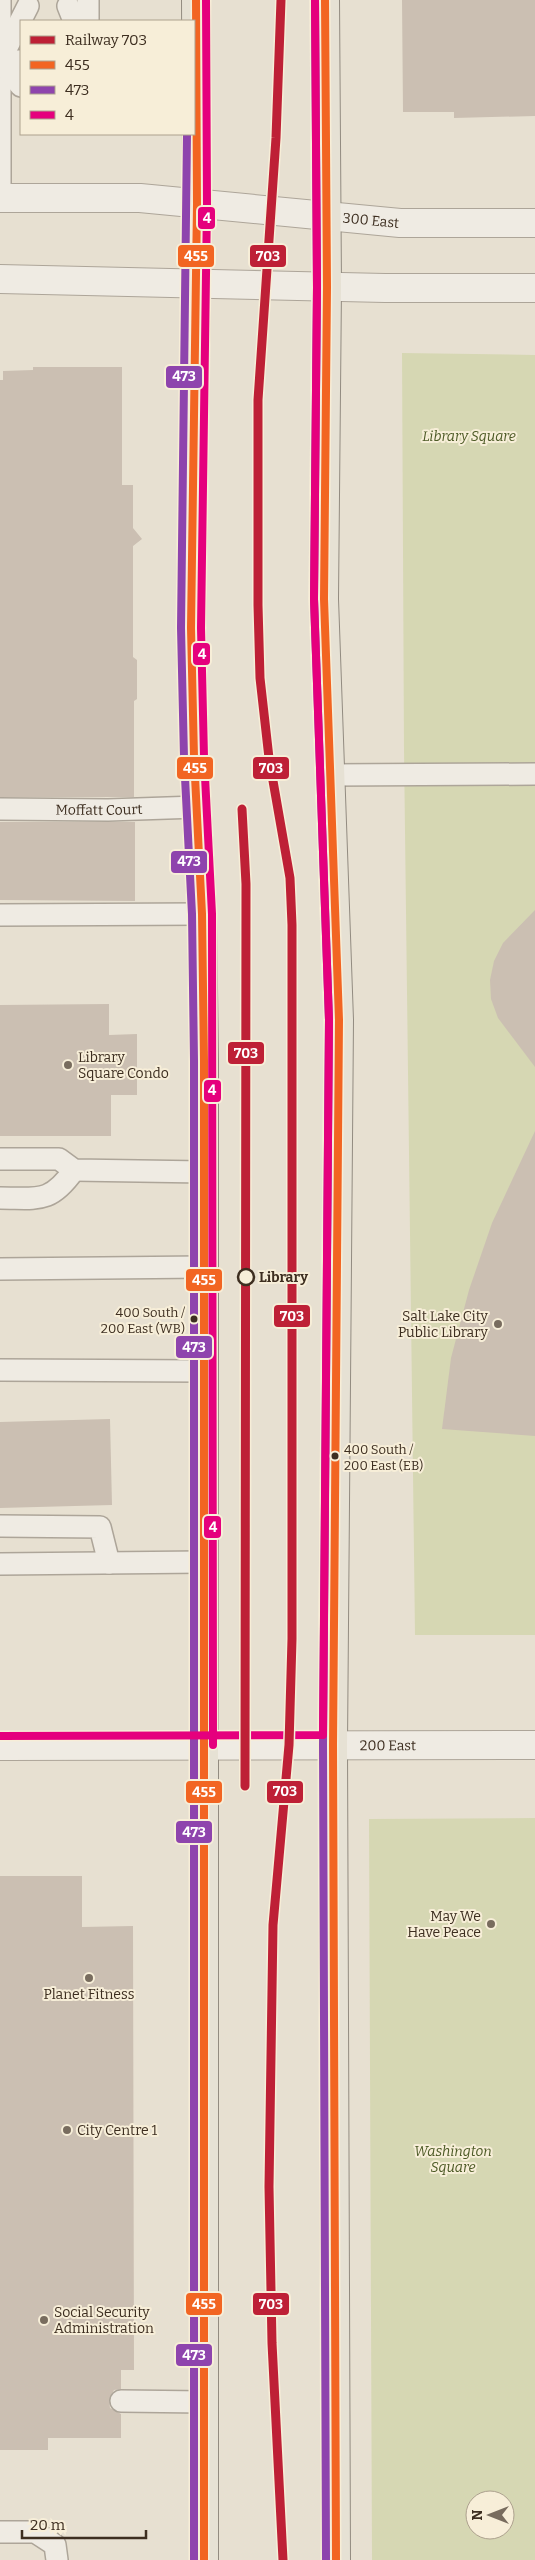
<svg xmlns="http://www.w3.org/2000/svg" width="535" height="2560" viewBox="0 0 535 2560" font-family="Bitter,serif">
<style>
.green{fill:#d6d7b3;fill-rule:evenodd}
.building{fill:#cbbfb2}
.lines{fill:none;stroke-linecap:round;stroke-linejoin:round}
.service-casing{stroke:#ada599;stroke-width:24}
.minor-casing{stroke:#ada599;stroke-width:30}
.tertiary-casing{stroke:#ada599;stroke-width:30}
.primary-casing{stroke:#928b80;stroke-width:30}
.service{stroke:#efebe3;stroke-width:21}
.minor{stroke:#efebe3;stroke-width:28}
.tertiary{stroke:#efebe3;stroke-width:28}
.primary{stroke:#e6e1d4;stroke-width:28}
.bus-1-casing{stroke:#f7eed8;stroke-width:11}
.bus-2-casing{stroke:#f7eed8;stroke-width:11}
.bus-3-casing{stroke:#f7eed8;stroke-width:11}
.bus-1{stroke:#f26522;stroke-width:8}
.bus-2{stroke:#8e44ad;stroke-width:8}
.bus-3{stroke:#e5007d;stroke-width:8}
.rail-1-casing{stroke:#f7eed8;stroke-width:12}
.rail-1{stroke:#be2036;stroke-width:9}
.poi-dot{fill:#786c5e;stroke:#f7eed8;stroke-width:2}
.stop-dot{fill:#f7eed8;stroke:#3d2e20;stroke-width:2.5}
.bus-dot{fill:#3d2e20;stroke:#f7eed8;stroke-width:2}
.labels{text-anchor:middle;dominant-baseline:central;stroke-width:4;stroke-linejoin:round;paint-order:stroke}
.bus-label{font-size:13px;fill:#3d2e20;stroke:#f7eed8;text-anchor:end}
.street-label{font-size:14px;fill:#3d2e20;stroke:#f7eed8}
.park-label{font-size:14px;font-style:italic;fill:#4d5a26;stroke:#f7eed8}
.poi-label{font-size:14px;fill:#3d2e20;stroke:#f7eed8;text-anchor:start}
.stop-label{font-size:14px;font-weight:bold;fill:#3d2e20;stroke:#f7eed8;text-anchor:start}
.line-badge{stroke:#f7eed8;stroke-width:2}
.badge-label{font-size:14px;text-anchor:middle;font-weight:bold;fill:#fff}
</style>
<rect width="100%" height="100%" fill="#e7e0d1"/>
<g class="green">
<path d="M402,353L535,355V1635H415L404,751Z"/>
<path d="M535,1818V2560H372L369,1819ZM475,2500H505V2530H475Z"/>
</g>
<g class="building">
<path d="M402,0H535V116L454,118V112H403Z"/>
<path d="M33,367H122V485H133V528L142,539L133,546V657L137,660V699L134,701V797H0V380H3V371L33,370Z"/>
<path d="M0,822H135V901L0,900Z"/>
<path d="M535,910V1067L498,1018L491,999L490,980L494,961L503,943Z"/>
<path d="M109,1004V1035L137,1034V1095H111V1136H0V1005Z"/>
<path d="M535,1131V1436L442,1429L451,1358L469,1290L492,1223Z"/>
<path d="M110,1419L112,1505L0,1508V1422Z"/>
<path d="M0,1876H82V1927L133,1926L134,2370H121V2389L114,2390L109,2400L110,2408L121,2414V2438H48V2450H0Z"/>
</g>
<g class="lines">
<g class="service-casing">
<g id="service">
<path d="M0,0V198"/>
<path d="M88,0V21"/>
<path d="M68,6L74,21"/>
<path d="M2,57L28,6"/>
<path d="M21,61H0L21,86"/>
<path d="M331,775L535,774"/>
<path id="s1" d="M0,809L108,810L197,807"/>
<path d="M0,915L202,914"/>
<path d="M0,1159H59L74,1170L204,1172"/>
<path d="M0,1198C38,1198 50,1204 74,1170"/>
<path d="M0,1269L204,1267"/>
<path d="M0,1370L204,1371"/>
<path d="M0,1526L100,1527L109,1563"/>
<path d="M0,1564L203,1562"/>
<path d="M121,2401L204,2402"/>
<path d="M0,2532H35L55,2545L57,2560"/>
</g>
</g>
<g class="minor-casing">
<g id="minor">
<path id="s2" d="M0,198H140L400,223H535"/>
<path d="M0,279L385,288H535"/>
</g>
</g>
<g class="tertiary-casing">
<g id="tertiary">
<path id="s3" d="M0,1746L535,1745"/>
</g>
</g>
<g class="primary-casing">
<g id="primary">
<path d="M196,0L197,204L191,628L194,757L202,914L204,1061V2560"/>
<path d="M325,0L327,287L324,599L339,1020L333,1745L336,2560"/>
</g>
</g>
<use href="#service" class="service"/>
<use href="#minor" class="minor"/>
<use href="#tertiary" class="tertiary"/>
<use href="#primary" class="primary"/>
<g class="bus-1-casing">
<g id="bus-1">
<path d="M196,0L197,204L191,628L194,757L202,914L204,1061V2560"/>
<path d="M325,0L327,287L324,599L339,1020L333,1745L336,2560"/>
</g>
</g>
<g class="bus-2-casing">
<g id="bus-2">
<path d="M315,0L317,287L314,599L329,1020L323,1745L326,2560"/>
<path d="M187,134L181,628L184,758L192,914L194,1061V2560"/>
</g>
</g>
<g class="bus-3-casing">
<g id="bus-3">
<path d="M206,0L207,204L201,628L204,757L212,914L213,1745"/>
<path d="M0,1736L323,1735L329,1020L314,599L317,287L315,0"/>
</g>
</g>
<use href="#bus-1" class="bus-1"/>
<use href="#bus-2" class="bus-2"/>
<use href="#bus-3" class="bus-3"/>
<g class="rail-1-casing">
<g id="rail-1">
<path d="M281,0L276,138L258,400V605L260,678L269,758L290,878L292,925V1639L289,1745L273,1925L269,2187L272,2343L283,2560"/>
<path d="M242,809L246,884L245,1786"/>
</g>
</g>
<use href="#rail-1" class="rail-1"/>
</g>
<g class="poi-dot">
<circle cx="68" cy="1065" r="5"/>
<circle cx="498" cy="1324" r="5"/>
<circle cx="491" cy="1924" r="5"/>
<circle cx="89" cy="1978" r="5"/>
<circle cx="67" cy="2130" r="5"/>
<circle cx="44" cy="2320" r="5"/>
</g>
<circle class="stop-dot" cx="246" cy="1277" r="8"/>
<g class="bus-dot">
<circle cx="194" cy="1319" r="4.5"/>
<circle cx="335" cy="1456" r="4.5"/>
</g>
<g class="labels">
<g class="bus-label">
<text x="185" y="1312">400 South /<tspan x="185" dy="16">200 East (WB)</tspan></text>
<text x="344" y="1449" text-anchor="start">400 South /<tspan x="344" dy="16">200 East (EB)</tspan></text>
</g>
<g class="street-label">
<text stroke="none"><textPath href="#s2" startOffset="372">300 East</textPath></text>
<text stroke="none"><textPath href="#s1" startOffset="99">Moffatt Court</textPath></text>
<text stroke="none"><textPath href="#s3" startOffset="388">200 East</textPath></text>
</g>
<g class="park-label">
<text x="469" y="436">Library Square</text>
<text x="453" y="2151">Washington<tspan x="453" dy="16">Square</tspan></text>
</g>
<g class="poi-label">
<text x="78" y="1057">Library<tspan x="78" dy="16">Square Condo</tspan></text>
<text x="488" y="1316" text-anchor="end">Salt Lake City<tspan x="488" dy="16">Public Library</tspan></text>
<text x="481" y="1916" text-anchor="end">May We<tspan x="481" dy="16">Have Peace</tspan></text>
<text x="89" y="1994" text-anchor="middle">Planet Fitness</text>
<text x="77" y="2130">City Centre 1</text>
<text x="54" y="2312">Social Security<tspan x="54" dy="16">Administration</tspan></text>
</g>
<g class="stop-label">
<text x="259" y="1277">Library</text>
</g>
</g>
<g class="line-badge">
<rect x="197" y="206" width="19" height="24" rx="5" fill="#e5007d"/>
<rect x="177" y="244" width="38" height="24" rx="5" fill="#f26522"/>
<rect x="249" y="244" width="38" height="24" rx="5" fill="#be2036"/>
<rect x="165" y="365" width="38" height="24" rx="5" fill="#8e44ad"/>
<rect x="192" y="642" width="19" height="24" rx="5" fill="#e5007d"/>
<rect x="252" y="756" width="38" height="24" rx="5" fill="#be2036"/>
<rect x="176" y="756" width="38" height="24" rx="5" fill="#f26522"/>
<rect x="170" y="850" width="38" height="24" rx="5" fill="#8e44ad"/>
<rect x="227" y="1041" width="38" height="24" rx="5" fill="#be2036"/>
<rect x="203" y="1079" width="19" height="24" rx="5" fill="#e5007d"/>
<rect x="185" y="1268" width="38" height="24" rx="5" fill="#f26522"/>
<rect x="273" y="1304" width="38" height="24" rx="5" fill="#be2036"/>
<rect x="175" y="1335" width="38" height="24" rx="5" fill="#8e44ad"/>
<rect x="203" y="1515" width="19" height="24" rx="5" fill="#e5007d"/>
<rect x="266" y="1780" width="38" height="24" rx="5" fill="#be2036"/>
<rect x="185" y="1780" width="38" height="24" rx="5" fill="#f26522"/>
<rect x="175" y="1820" width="38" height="24" rx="5" fill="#8e44ad"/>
<rect x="252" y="2292" width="38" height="24" rx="5" fill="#be2036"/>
<rect x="185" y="2292" width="38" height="24" rx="5" fill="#f26522"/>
<rect x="175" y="2343" width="38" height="24" rx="5" fill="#8e44ad"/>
</g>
<g class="badge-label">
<text x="207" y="223">4</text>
<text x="196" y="261">455</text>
<text x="268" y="261">703</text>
<text x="184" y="381">473</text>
<text x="202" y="659">4</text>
<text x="271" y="773">703</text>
<text x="195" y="773">455</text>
<text x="189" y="866">473</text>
<text x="246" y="1058">703</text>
<text x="212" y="1095">4</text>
<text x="204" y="1285">455</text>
<text x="292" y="1321">703</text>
<text x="194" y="1352">473</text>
<text x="213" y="1532">4</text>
<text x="285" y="1796">703</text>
<text x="204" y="1797">455</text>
<text x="194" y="1837">473</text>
<text x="271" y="2309">703</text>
<text x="204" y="2309">455</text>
<text x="194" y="2360">473</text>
</g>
<rect x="20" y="20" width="175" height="115" fill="#f7eed8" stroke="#ada18e"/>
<rect x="30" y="36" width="25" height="8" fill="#be2036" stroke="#ada18e"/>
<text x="65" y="45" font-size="15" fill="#3d2e20">Railway 703</text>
<rect x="30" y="61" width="25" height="8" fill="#f26522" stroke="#ada18e"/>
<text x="65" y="70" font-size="15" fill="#3d2e20">455</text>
<rect x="30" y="86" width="25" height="8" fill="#8e44ad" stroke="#ada18e"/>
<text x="65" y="95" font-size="15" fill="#3d2e20">473</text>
<rect x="30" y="111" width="25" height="8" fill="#e5007d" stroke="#ada18e"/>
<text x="65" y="120" font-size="15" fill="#3d2e20">4</text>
<g transform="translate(490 2515) rotate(270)"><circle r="24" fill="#f7eed8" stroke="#ada18e"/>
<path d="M0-4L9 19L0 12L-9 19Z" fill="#786c5e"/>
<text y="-8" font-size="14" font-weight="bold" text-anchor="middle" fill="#3d2e20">N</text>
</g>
<path d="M22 2530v8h124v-8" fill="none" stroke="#3d2e20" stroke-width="2.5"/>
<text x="30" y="2530" font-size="15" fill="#3d2e20" stroke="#f7eed8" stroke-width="4" paint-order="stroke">20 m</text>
</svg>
